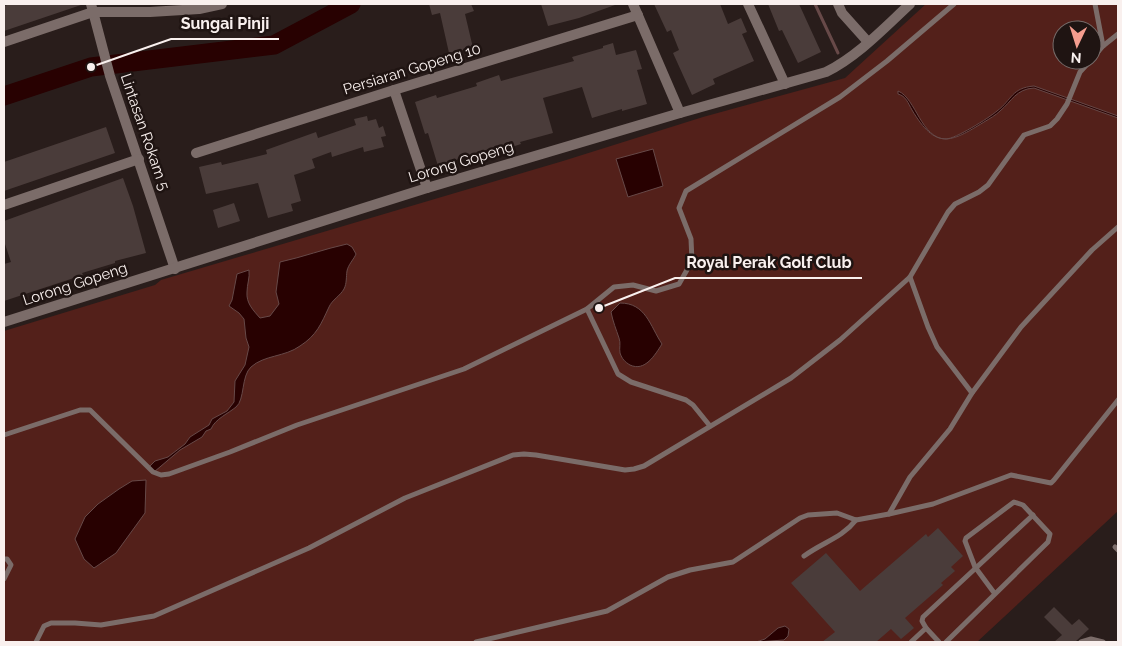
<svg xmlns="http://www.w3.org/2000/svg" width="1122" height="646" viewBox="0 0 1122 646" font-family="Raleway,sans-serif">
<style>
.green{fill:#53201a;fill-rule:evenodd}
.water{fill:#280101;stroke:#674948}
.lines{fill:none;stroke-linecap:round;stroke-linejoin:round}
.stream{stroke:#674948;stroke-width:3}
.river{stroke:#280101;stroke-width:19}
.building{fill:#4a3c3a}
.lane{stroke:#7b6c69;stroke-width:5}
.street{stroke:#7b6c69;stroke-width:10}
.labels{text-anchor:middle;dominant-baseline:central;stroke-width:5;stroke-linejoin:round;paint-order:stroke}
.street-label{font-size:15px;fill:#f9f0ee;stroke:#1f1412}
.leader{fill:none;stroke:#f9f0ee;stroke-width:2}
.callout-dot{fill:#f9f0ee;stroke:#1f1412;stroke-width:2}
.callout-label{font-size:16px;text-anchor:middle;font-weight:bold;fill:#f9f0ee;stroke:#1f1412;stroke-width:5;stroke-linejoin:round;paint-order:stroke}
</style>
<rect width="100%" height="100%" fill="#291d1b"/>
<path class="green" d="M926,4H1118V511L977,642H4V331L155,285L161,280L563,161L703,117L845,78ZM1062,30H1092V60H1062Z"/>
<g class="water">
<path d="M1034,86L1118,116V118L1034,88C1016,89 1012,101 1000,111C996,115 989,119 984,122C950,143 936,150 912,110C908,103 906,96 898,94V91C916,98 921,139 946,139C955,139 989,118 997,111C1012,100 1011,88 1034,86Z"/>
<path d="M653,149L663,186L628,197L616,159Z"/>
<path d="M347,244L352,247L356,254C354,259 348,265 347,271C346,277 347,283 344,289C340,296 332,300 329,307C321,324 317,335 300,346C285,357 264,355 251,367C241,376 245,400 236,407C229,413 215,419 211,429L206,431L202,437L180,450L154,472L148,468L155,461L168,457L185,444L190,437L209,425L212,419L227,411L234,402L235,381L245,365L249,347L246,338L244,319L239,313L229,306L232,300L237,274L249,270C250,278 247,284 247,292C246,303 253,310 260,318L270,316L279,304L276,292L280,262C303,257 324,249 347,244Z"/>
<path d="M620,303C646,303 650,326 662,344C655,355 645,372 630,365C625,362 622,359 620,353C619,348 621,343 619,338C616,329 613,322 611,312Z"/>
<path d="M146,480L145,513L116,553L94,568L84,559L75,539L85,517L98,504L119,489L132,481Z"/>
<path d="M785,626L789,629L788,636L784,640L756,642L765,639L778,628Z"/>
</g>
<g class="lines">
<path class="stream" d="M815,4L838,53"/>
<path class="river" d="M4,96L91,67L274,45L351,4"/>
</g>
<g class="building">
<path d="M10,4H81V5L4,31V6Z"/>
<path d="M429,4H471L474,11L465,14L473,48L449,53L440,13L432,15Z"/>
<path d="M541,4H615V5L579,18L548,26Z"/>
<path d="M654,4H720L728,24L741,18L747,32L742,34L754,61L713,79L715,84L692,95L673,53L679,50L671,30L667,32Z"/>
<path d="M768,4H799L821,52L798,63L782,30L779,31Z"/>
<path d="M613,43L616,55L636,50L642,69L637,70L647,104L622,111V109L592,118L582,87L543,98L553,133L520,142L521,144L497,152L495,147L438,166L428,133L425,134L415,102L436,95L437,98L477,86L476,83L499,75L501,81L574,61L572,57L603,48V46Z"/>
<path d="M367,116L368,121L376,119L379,128L383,126L386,136L381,137L384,147L364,152L363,147L332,157L331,152L312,159L315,168L294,175L301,201L291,204L293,211L268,218L258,183L206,194L199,167L221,162L222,165L267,154L266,150L316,132L318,138L356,125L354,119Z"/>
<path d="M106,127L115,153L4,191V162Z"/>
<path d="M123,178L133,206L146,253L115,261V263L82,273L83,275L4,301V264L11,262L4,241V221Z"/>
<path d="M234,203L240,221L218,228L213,210Z"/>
<path d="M938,528L963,556L951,567L955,571L941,583L943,585L905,618L914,628L901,639L891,629L876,642H822L835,632L791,583L826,553L860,591L926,534L928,537Z"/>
<path d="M1054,607L1072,625L1079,619L1089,629L1075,642H1054L1062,635L1044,617Z"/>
</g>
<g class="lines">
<g class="lane">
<path d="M1095,4L1103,46"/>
<path d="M1092,59L1103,46L1118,34"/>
<path d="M910,277L928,327L937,347L972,393"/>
<path d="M710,426L693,405L686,400L631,382L618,374L587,309L614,287L633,285L656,291L679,284L692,261L691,239L679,208L686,191L840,97L887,61L954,4"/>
<path d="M4,435L80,410H90L153,472L161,475L169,474L230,452L297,425L464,369L587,309"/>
<path d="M889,514L933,504L1011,475L1051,483L1054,480L1118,400"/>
<path d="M1115,547L1118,550"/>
<path d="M804,556C823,542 842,538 856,520"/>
<path d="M4,559H7L11,565L4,579"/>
<path d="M926,628L922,621L923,617L1033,515"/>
<path d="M36,642L44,626L51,623H75L101,625L154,616L309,548L405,498L513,455L524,454L536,455L625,470L634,469L644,466L791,378L840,340L910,277L948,212L955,204L979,192L988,185L1024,135L1050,126L1057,119L1067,104L1080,72L1091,60"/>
<path d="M476,642L607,611L668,577L690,570L733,562L800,518L808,515L837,513L856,520L889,514L910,477L950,429L972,393L1021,327L1092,250L1118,227"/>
<path d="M911,642L926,628L939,642"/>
<path d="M946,642L1048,542L1050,534L1023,505L1014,502L966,538L965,541L975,567L995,594"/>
<path d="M1081,642L1091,639L1103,642"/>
</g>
<g class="street">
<path d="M91,4L110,76L175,269"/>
<path d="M633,4L680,113"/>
<path d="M748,4L785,84"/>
<path d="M838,4L842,13L868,42"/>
<path d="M4,42L93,12H150L199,9L222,4"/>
<path d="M394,90L427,188"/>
<path d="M196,153L394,90L638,15"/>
<path d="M4,205L139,159"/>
<path d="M4,322L427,188L680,113L826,72C858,56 884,28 910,4"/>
</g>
</g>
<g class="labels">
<g class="street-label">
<text transform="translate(412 69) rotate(-17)">Persiaran Gopeng 10</text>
<text transform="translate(145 132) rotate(71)">Lintasan Rokam 5</text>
<text transform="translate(461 162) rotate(-17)">Lorong Gopeng</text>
<text transform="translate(75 284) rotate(-18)">Lorong Gopeng</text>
</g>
</g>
<path class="leader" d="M91 67L171 39H279M599 308L675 278H862"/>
<g class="callout-dot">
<circle cx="91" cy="67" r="5"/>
<circle cx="599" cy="308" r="5"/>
</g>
<g class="callout-label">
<text x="225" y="29">Sungai Pinji</text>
<text x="769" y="268">Royal Perak Golf Club</text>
</g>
<rect width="1122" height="646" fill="none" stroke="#f9f0ee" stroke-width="10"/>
<g transform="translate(1077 45) rotate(184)"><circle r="24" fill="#1f1412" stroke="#766c6a"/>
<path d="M0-4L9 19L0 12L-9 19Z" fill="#f59d8f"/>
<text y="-8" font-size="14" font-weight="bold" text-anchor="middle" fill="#f9f0ee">N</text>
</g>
</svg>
